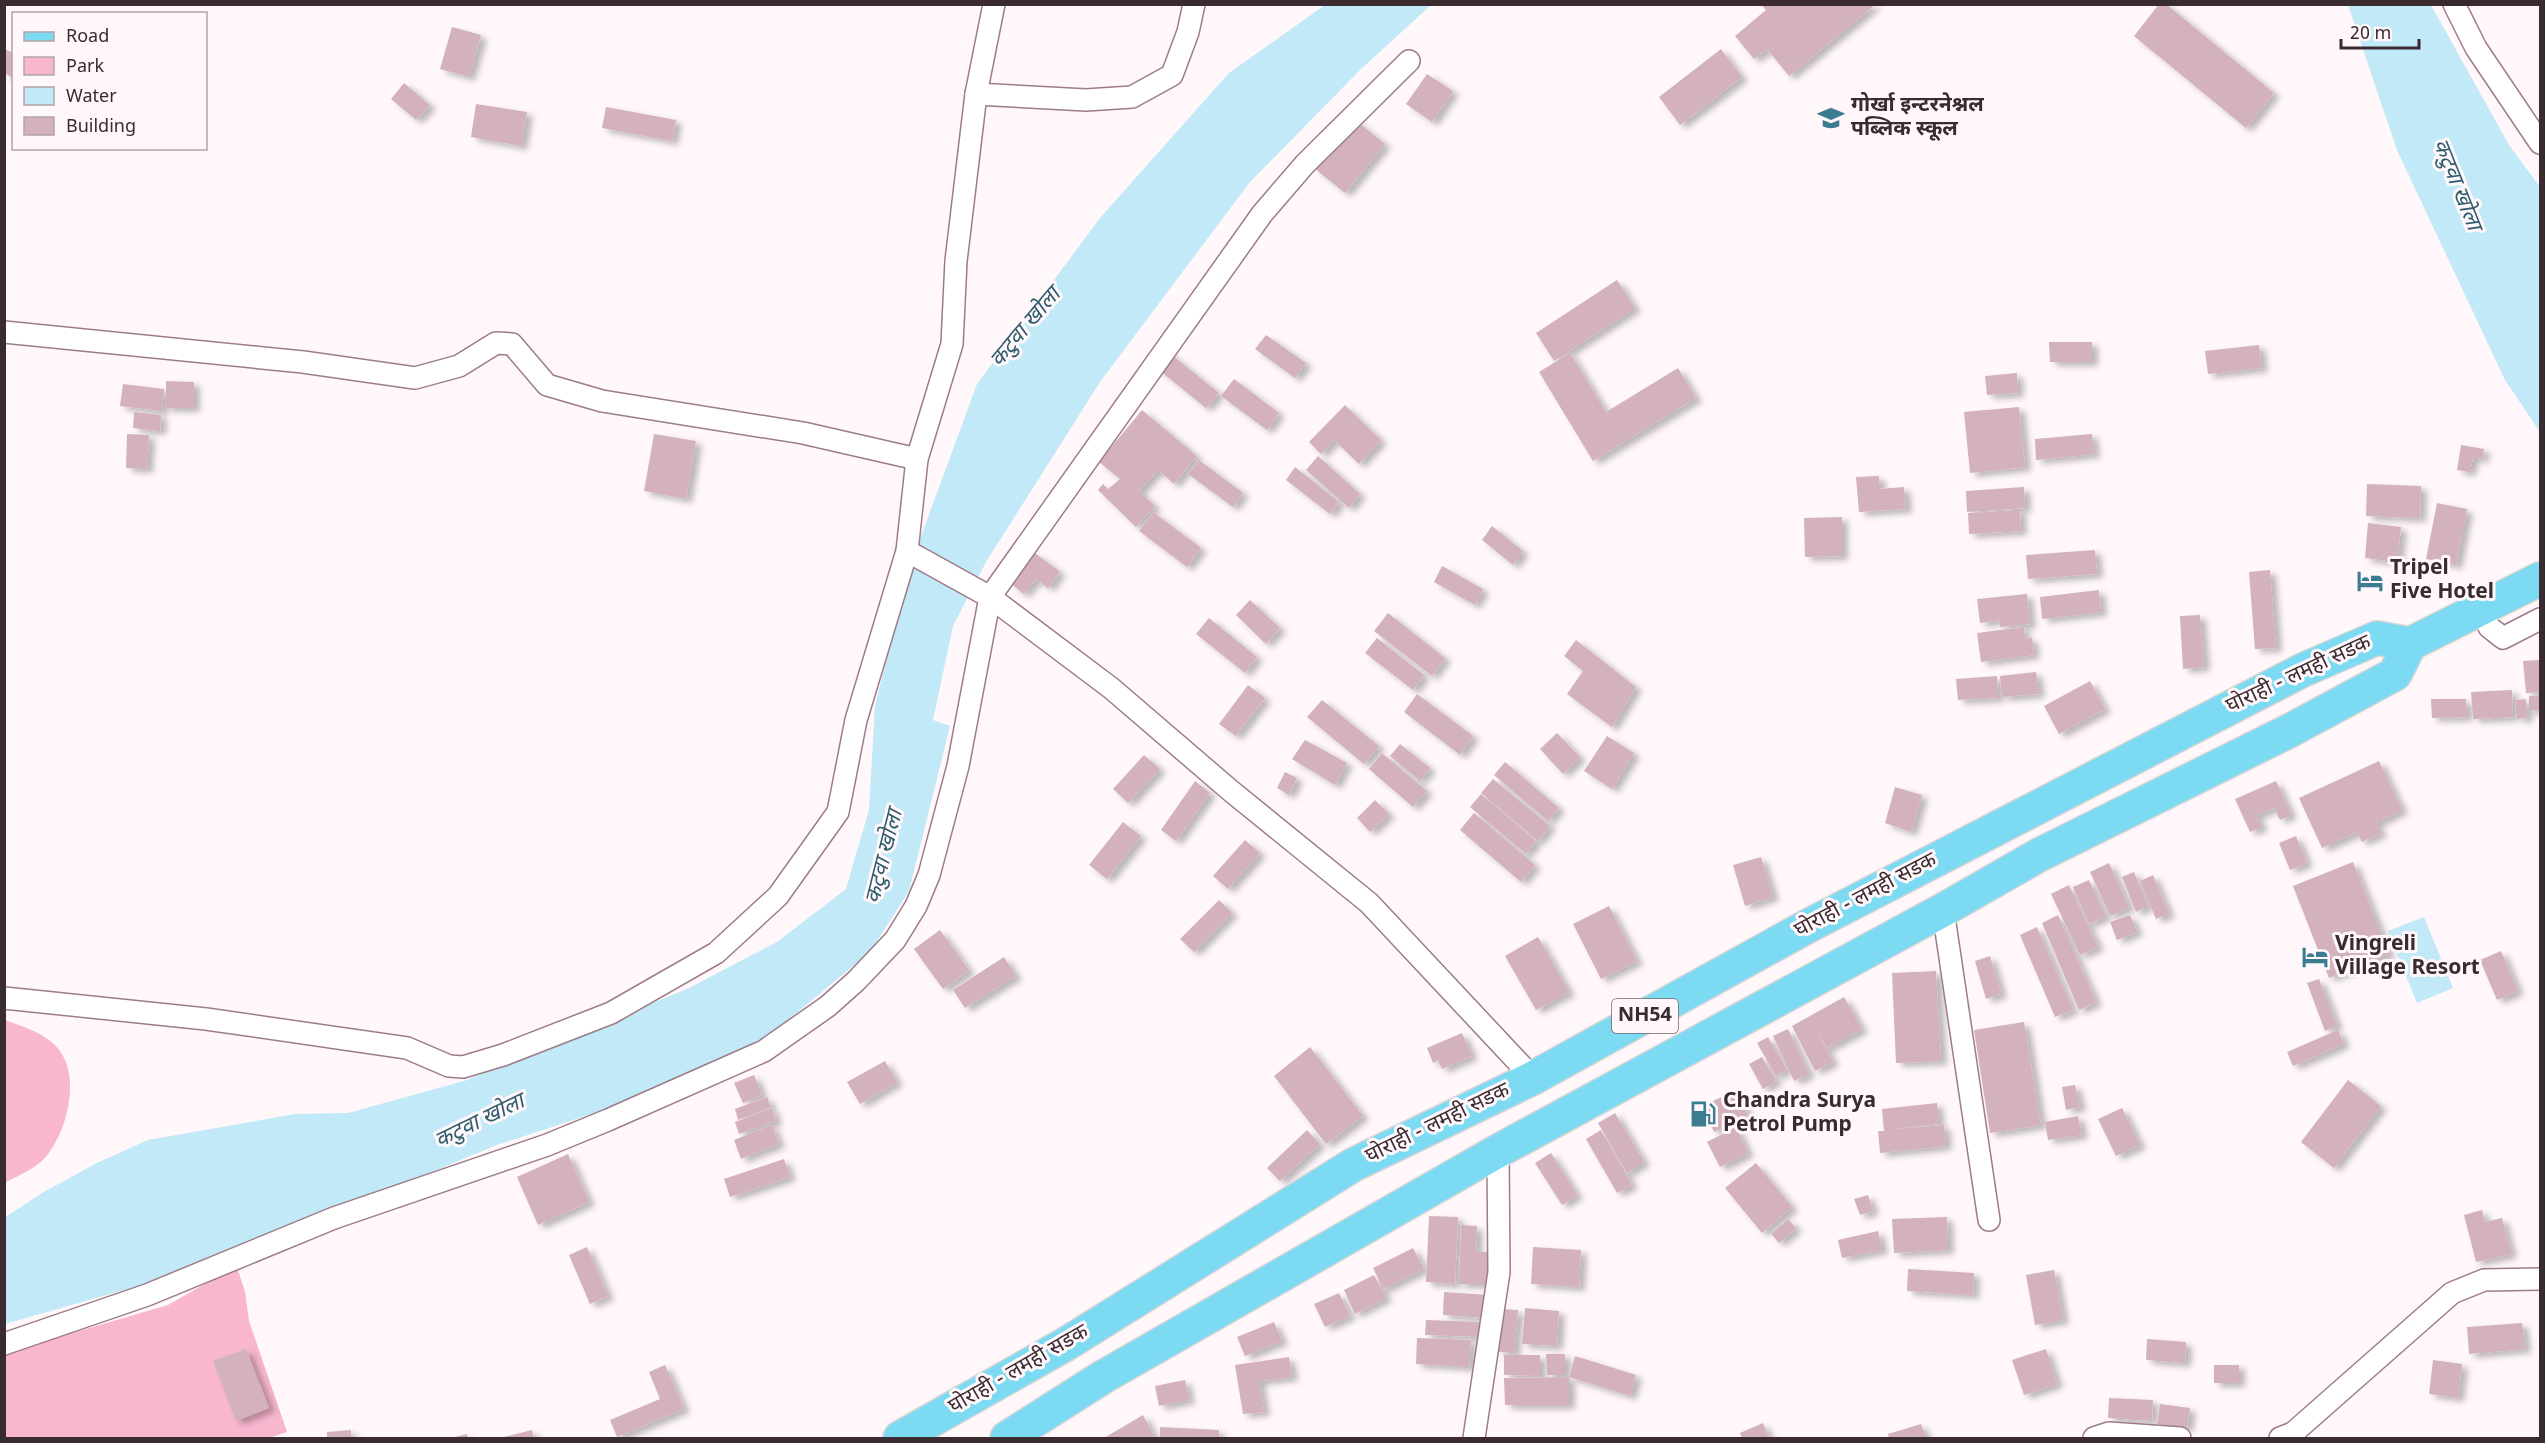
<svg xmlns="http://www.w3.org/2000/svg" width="2545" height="1443" viewBox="0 0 2545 1443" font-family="Georgia,'Noto Sans Devanagari',serif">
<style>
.green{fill:#f8b6cf}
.water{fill:#c1e9f7}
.building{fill:#d3b1bd;filter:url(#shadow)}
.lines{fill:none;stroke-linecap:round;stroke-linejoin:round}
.street-casing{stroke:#9d7c88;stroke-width:24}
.primary-casing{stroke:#d7d5d6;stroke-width:36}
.street{stroke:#fff;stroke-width:21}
.primary{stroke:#7cdaf2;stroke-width:33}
.labels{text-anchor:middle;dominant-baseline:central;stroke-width:6;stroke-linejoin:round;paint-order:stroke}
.shield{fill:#fff7fa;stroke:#74686d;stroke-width:1.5}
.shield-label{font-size:20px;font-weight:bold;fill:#392b30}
.poi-label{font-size:21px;font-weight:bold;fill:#392b30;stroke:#fff7fa;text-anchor:start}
.street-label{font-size:21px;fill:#392b30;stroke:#fff7fa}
.water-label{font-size:22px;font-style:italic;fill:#2d5d6c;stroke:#fff7fa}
</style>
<defs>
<filter id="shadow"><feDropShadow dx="6" dy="4" stdDeviation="3" flood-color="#0004"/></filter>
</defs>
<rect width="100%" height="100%" fill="#fff7fa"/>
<g class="green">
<path d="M5,1020C24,1027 48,1034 60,1051C81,1080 66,1135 44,1159C34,1169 17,1176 5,1183Z"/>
<path d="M238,1270L245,1292L249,1321L287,1432L269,1438H5L4,1353L168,1305L210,1281Z"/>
</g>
<g class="water">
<path d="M1325,5H1431L1360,70L1250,182L1100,382L986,562L953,626L933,720L950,726L909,891L870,952L772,1033L661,1091L497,1145L371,1197L145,1284L5,1324L4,1218L42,1193L97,1163L148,1140L295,1114L348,1113L464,1081L689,988L777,942L846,889L869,810L875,706L909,569L977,384L1100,218L1229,73Z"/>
<path d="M2348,5H2431L2509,145L2540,187V432L2505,380L2397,150Z"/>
<path d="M2424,917L2453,988L2417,1003L2388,931Z"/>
</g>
<g class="building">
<path d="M1761,4H1876L1789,76L1767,49L1754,59L1735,36L1766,10Z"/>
<path d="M2159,4H2166L2274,93L2246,128L2134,36Z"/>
<path d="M452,27L481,35L469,77L440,69Z"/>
<path d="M4,49L14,53V78L4,73Z"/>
<path d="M1721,49L1742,77L1680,125L1659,97Z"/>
<path d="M1427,74L1453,91L1432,122L1406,104Z"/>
<path d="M404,83L430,105L416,120L391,99Z"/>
<path d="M476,104L527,112L521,146L471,137Z"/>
<path d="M606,107L676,120L672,141L602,128Z"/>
<path d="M1354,119L1385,144L1345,193L1314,168Z"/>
<path d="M1617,280L1635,308L1554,361L1536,333Z"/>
<path d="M1266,335L1306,363L1295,378L1255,349Z"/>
<path d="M2049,342H2092V362H2050Z"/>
<path d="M2259,345L2262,368L2208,374L2205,351Z"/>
<path d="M1167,351L1219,393L1206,408L1154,366Z"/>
<path d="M1570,353L1606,412L1678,368L1696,398L1593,461L1539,372Z"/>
<path d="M2017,373L2018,393L1987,395L1985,376Z"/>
<path d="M1234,379L1279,413L1267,430L1221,396Z"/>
<path d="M166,381L194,382V408H166Z"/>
<path d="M123,384L164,389L162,411L120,406Z"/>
<path d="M1345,405L1381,440L1359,464L1334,440L1321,454L1309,442Z"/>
<path d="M2019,407L2025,467L1970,473L1964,412Z"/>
<path d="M1142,410L1197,456L1174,484L1158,470L1139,491L1155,506L1136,527L1098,490L1103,484L1108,489L1120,479L1099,462Z"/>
<path d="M134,412L161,415L160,431L133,428Z"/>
<path d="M127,434L149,435L147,469L126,468Z"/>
<path d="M654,434L696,441L686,499L644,491Z"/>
<path d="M2092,434L2094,454L2036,460L2035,439Z"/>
<path d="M2461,445L2484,449L2483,459L2473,457L2470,472L2457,470Z"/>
<path d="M1318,456L1360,494L1349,508L1306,470Z"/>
<path d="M1199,460L1243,493L1233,507L1188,474Z"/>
<path d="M1295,467L1339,502L1330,514L1286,480Z"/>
<path d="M1879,476L1880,489L1904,487L1906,509L1859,512L1856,477Z"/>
<path d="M2367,484L2421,486L2420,518L2366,516Z"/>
<path d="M2024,487L2025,508L1967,512L1966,491Z"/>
<path d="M2437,503L2467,509L2456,565L2426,559Z"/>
<path d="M2020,510L2021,531L1969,534L1968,513Z"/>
<path d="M1153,512L1201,548L1187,567L1139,531Z"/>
<path d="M1842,517V556L1805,557L1804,518Z"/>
<path d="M2368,523L2401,527L2397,562L2365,558Z"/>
<path d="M1492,526L1523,551L1513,565L1482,540Z"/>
<path d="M2095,550L2097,574L2028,579L2026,555Z"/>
<path d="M1035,553L1060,572L1048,588L1036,579L1024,594L1011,584Z"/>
<path d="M1442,566L1483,589L1475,605L1434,582Z"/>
<path d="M2270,570L2276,648L2255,649L2249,572Z"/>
<path d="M2099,590L2101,612L2042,619L2040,597Z"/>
<path d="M2027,594L2030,624L2000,627V620L1980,623L1977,599Z"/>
<path d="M1250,600L1280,628L1266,644L1236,615Z"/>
<path d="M1388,613L1445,658L1432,676L1374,631Z"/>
<path d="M2200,615L2204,667L2183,669L2180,616Z"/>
<path d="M1209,618L1257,657L1245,673L1196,634Z"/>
<path d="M2024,627L2025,639L2032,638L2034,655L1981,662L1977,633Z"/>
<path d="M1377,638L1424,675L1413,690L1365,653Z"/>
<path d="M1576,640L1636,687L1612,727L1567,694L1583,671L1564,656Z"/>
<path d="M2540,660V692L2526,693L2523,661Z"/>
<path d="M2036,672L2039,694L2002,697L2000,676Z"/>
<path d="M1997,676L1998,698L1958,700L1956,679Z"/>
<path d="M2090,681L2105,709L2059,734L2044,706Z"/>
<path d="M1248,685L1265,698L1236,736L1219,724Z"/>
<path d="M2512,690L2513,717L2473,719L2471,692Z"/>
<path d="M1417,694L1473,736L1460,755L1404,712Z"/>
<rect x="2529" y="696" width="11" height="14"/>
<path d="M2431,699H2466L2467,717L2432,718Z"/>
<path d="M2526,699L2527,718L2517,719L2515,700Z"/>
<path d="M1322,700L1379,746L1364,764L1307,717Z"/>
<path d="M1557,733L1580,757L1563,774L1540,749Z"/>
<path d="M1607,736L1634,753L1612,789L1584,771Z"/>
<path d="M1305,740L1347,763L1335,785L1292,759Z"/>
<path d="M1400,744L1430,768L1420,781L1390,756Z"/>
<path d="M1382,753L1427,791L1413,807L1369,769Z"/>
<path d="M1144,755L1160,769L1128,803L1113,789Z"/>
<path d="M2379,761L2402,810L2376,823L2381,833L2362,842L2357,832L2322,848L2299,798Z"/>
<path d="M1505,762L1559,808L1548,821L1494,775Z"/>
<path d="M1285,772L1297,778L1289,795L1277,788Z"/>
<path d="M1493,779L1550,826L1538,841L1481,793Z"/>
<path d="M1195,781L1210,793L1176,841L1161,830Z"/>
<path d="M2276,781L2291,815L2280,820L2274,808L2256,815L2262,827L2250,832L2235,799Z"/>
<path d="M1895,787L1922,795L1911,832L1885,823Z"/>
<path d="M1481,794L1536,841L1526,854L1470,807Z"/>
<path d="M1375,800L1389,814L1370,832L1357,818Z"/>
<path d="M1474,813L1535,865L1521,882L1460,830Z"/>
<path d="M1123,822L1141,836L1107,879L1089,865Z"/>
<path d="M2296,836L2307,863L2290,870L2279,843Z"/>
<path d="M1245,840L1260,853L1228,889L1213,876Z"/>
<path d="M1761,857L1773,897L1745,906L1733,865Z"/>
<path d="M2353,862L2389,954L2329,978L2293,886Z"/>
<path d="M2109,863L2129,907L2110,916L2090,872Z"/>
<path d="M2134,872L2148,906L2136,912L2122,877Z"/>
<path d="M2153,875L2169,914L2156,919L2140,881Z"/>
<path d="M2089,880L2106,916L2089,924L2073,887Z"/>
<path d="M2069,885L2098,947L2080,955L2051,894Z"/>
<path d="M1219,900L1232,913L1194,952L1180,939Z"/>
<path d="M1609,906L1637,961L1601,979L1573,924Z"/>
<path d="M2058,915L2096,1002L2079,1010L2042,923Z"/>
<path d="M2130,915L2137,932L2117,940L2110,922Z"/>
<path d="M2037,927L2073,1010L2055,1017L2020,935Z"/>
<path d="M940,930L969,970L943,989L914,949Z"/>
<path d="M1538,937L1569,992L1536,1010L1505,956Z"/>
<path d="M2501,951L2518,991L2497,1000L2480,960Z"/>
<path d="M1990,956L2001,994L1986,999L1975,961Z"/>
<path d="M1004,957L1016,976L965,1008L953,990Z"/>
<path d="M1936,971L1941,1061L1896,1063L1892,973Z"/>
<path d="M2319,979L2337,1026L2325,1031L2307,983Z"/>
<path d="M1844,997L1862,1029L1827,1048L1815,1027L1833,1062L1815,1071L1792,1026Z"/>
<path d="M2024,1022L2041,1125L1990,1133L1974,1030Z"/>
<path d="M1788,1029L1809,1074L1794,1081L1773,1036Z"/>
<path d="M2338,1030L2344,1044L2293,1066L2287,1052Z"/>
<path d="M1462,1033L1472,1056L1442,1069L1438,1060L1433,1063L1427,1048Z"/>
<path d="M1768,1037L1787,1070L1776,1076L1757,1043Z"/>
<path d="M1310,1047L1363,1116L1326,1144L1274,1076Z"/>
<path d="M1762,1057L1776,1081L1763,1089L1749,1064Z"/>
<path d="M885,1061L897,1082L860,1104L847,1082Z"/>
<path d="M754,1075L762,1095L743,1103L734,1083Z"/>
<path d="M2348,1080L2381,1106L2334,1168L2301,1142Z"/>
<path d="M2075,1085L2080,1107L2066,1110L2062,1087Z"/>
<path d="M1737,1090L1748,1116L1714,1132L1702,1106Z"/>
<path d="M767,1097L771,1107L738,1120L735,1109Z"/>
<path d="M1937,1103L1939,1124L1886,1130L1944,1125L1946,1146L1880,1153L1878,1131H1884L1882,1109Z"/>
<path d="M772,1108L776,1121L739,1134L735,1122Z"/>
<path d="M2122,1108L2140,1145L2116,1156L2098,1119Z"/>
<path d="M1615,1113L1644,1162L1627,1173L1598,1123Z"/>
<path d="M2078,1116L2082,1135L2048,1140L2045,1122Z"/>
<path d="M772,1125L779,1144L741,1159L734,1140Z"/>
<path d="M1736,1127L1748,1153L1720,1167L1707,1142Z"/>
<path d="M1307,1130L1320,1144L1280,1181L1267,1168Z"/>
<path d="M1601,1130L1632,1185L1617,1193L1586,1139Z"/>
<path d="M1551,1153L1577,1195L1562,1205L1535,1163Z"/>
<path d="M568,1154L589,1202L538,1225L517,1177Z"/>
<path d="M784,1159L790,1177L730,1197L724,1179Z"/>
<path d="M1756,1163L1792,1207L1762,1233L1725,1188Z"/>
<path d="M1868,1195L1873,1211L1860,1215L1854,1199Z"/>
<path d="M2482,1210L2485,1222L2502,1218L2511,1254L2476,1262L2464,1215Z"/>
<path d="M1429,1216L1458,1217L1455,1284L1426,1282Z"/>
<path d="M1947,1217L1948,1250L1894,1253L1892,1219Z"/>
<path d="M1788,1219L1796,1228L1779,1243L1771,1234Z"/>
<path d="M1461,1225L1477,1226L1476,1252H1487V1284H1459Z"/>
<path d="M1878,1231L1882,1250L1842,1258L1838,1240Z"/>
<path d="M587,1247L608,1296L590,1304L569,1255Z"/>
<path d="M1533,1247L1581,1250L1579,1287L1531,1284Z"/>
<path d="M1413,1248L1424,1269L1383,1289L1373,1268Z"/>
<path d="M1908,1269L1974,1273L1973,1295L1907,1291Z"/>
<path d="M2054,1270L2063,1320L2035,1325L2026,1275Z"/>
<path d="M1374,1275L1386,1298L1355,1314L1344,1290Z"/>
<path d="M1444,1292L1489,1295L1488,1318L1443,1315Z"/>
<path d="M1339,1293L1350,1316L1325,1327L1314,1304Z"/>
<path d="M1525,1308L1559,1311L1557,1346L1522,1344Z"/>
<path d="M1502,1309L1518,1310L1514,1353L1498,1352Z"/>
<path d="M1426,1320L1483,1322L1482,1337L1425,1335Z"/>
<path d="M1274,1322L1282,1341L1245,1356L1237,1337Z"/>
<path d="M2522,1323L2525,1349L2469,1354L2467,1327Z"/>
<path d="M1417,1338L1471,1340L1469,1367L1416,1364Z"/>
<path d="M2147,1339L2186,1342L2185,1363L2146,1360Z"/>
<path d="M246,1349L269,1408L236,1421L213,1361Z"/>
<path d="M2046,1349L2057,1384L2024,1395L2012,1360Z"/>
<path d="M1546,1354H1565V1375H1547Z"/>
<path d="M1504,1355H1540V1376L1504,1375Z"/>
<path d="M1575,1356L1636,1375L1630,1396L1569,1377Z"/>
<path d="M1289,1357L1292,1377L1259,1381L1264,1412L1243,1414L1235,1365Z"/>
<path d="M2433,1360L2462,1364L2458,1398L2429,1394Z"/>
<path d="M665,1365L684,1409L617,1437L610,1420L660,1399L649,1372Z"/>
<rect x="2214" y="1365" width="25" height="18"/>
<path d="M1569,1377V1405H1505L1504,1378Z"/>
<path d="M1185,1380L1189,1400L1159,1406L1155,1386Z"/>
<path d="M2109,1398L2153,1400L2152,1421L2108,1418Z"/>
<path d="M2160,1404L2190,1408L2187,1428L2157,1424Z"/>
<path d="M1143,1415L1154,1436L1149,1438H1104Z"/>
<path d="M1763,1423L1769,1438H1742L1740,1433Z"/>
<path d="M1921,1424L1926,1438H1889L1888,1434Z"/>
<path d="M1160,1427L1219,1430V1438H1160Z"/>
<path d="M351,1430V1438H327V1432Z"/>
<path d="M532,1430L534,1438H500Z"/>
<path d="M467,1434L468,1438H451Z"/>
</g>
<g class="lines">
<g class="street-casing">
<g id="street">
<path d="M2454,4L2476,48L2540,143"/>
<path d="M976,94L1086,100L1132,97L1172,75L1188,32L1194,4"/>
<path d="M4,332L303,362L415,378L459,366L496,343L512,344L547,385L602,401L803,433L917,459"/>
<path d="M907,551L990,597L1111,688L1231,791L1369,903L1533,1078"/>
<path d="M2481,609L2489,627L2503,638L2540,619"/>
<path d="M1943,910L1989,1220"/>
<path d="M4,998L206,1019L407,1048L449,1066L463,1067L503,1055L611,1013L716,953L778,896L838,812L856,720L907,551L917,459L952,344L956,261L976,94L994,4"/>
<path d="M4,1344L147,1295L334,1218L547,1145L608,1120L764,1051L828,1006L856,981L895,940L916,906L929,875L958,766L990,597L1262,214L1305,164L1409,61"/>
<path d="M1474,1438L1499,1272L1498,1151"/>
<path d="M2094,1438L2109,1433L2180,1438"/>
<path d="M2280,1438L2293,1433L2452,1293L2484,1280L2540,1279"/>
</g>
</g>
<g class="primary-casing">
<g id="primary">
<path d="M2410,644L2540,579"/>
<path d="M900,1438L1066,1344L1353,1165L1533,1078L1808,926L2303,670L2377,638L2410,644"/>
<path d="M1007,1438L1103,1377L1498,1151L1943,910L2039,855L2291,730L2395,674L2410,644"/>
</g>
</g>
<use href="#street" class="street"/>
<use href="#primary" class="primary"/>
</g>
<defs>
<g id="school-bare" transform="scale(2.07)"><path d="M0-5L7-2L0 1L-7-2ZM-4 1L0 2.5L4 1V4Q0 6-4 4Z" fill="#3c7c90" stroke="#fff7fa" stroke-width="2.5" paint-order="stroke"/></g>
<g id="hotel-bare" transform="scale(2.07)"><path d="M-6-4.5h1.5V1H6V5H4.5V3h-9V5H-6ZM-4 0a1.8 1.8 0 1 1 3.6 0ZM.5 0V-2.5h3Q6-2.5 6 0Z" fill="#3c7c90" stroke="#fff7fa" stroke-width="2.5" paint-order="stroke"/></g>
<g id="fuel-bare" transform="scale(2.07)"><path d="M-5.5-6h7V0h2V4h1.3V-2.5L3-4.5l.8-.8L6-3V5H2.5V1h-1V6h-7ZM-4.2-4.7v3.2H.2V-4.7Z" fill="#3c7c90" stroke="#fff7fa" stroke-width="2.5" paint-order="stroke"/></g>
</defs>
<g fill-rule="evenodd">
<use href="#school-bare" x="1831" y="118"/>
<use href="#hotel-bare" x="2370" y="581"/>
<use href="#hotel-bare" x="2315" y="957"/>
<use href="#fuel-bare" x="1703" y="1114"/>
</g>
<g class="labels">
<rect class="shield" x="1612" y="999" width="66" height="34" rx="4.5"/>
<g class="shield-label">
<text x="1645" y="1016">NH54</text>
</g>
<g class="poi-label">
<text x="1851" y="106">गोर्खा इन्टरनेश्नल<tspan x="1851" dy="24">पब्लिक स्कूल</tspan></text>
<text x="2390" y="569">Tripel<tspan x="2390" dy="24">Five Hotel</tspan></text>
<text x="2335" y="945">Vingreli<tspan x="2335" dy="24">Village Resort</tspan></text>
<text x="1723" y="1102">Chandra Surya<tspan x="1723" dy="24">Petrol Pump</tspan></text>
</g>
<g class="street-label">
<text transform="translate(2299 675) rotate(-25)">घोराही - लमही सडक</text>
<text transform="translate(1866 896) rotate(-28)">घोराही - लमही सडक</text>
<text transform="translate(1438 1124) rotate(-26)">घोराही - लमही सडक</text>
<text transform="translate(1019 1370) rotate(-30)">घोराही - लमही सडक</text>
</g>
<g class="water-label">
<text transform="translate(2456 185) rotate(68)">कटुवा खोला</text>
<text transform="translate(1026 328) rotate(-50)">कटुवा खोला</text>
<text transform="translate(885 857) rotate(-76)">कटुवा खोला</text>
<text transform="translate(480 1122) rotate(-26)">कटुवा खोला</text>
</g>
</g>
<rect width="2545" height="1443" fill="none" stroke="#392b30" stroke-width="12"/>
<rect x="12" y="12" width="195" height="138" fill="#fff7fa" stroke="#b0a5a9" stroke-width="1.5"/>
<rect x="24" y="32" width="30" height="9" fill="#7cdaf2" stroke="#b0a5a9" stroke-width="1.5"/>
<text x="66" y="42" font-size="18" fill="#392b30">Road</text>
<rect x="24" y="57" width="30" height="18" fill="#f8b6cf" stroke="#b0a5a9" stroke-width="1.5"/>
<text x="66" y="72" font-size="18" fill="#392b30">Park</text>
<rect x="24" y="87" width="30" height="18" fill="#c1e9f7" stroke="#b0a5a9" stroke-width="1.5"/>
<text x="66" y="102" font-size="18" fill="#392b30">Water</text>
<rect x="24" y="117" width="30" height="18" fill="#d3b1bd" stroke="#b0a5a9" stroke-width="1.5"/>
<text x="66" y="132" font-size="18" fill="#392b30">Building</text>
<path d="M2341 39v9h78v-9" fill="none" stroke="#392b30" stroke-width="3"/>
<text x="2350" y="39" font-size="18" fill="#392b30" stroke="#fff7fa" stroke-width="4.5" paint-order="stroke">20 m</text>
</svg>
